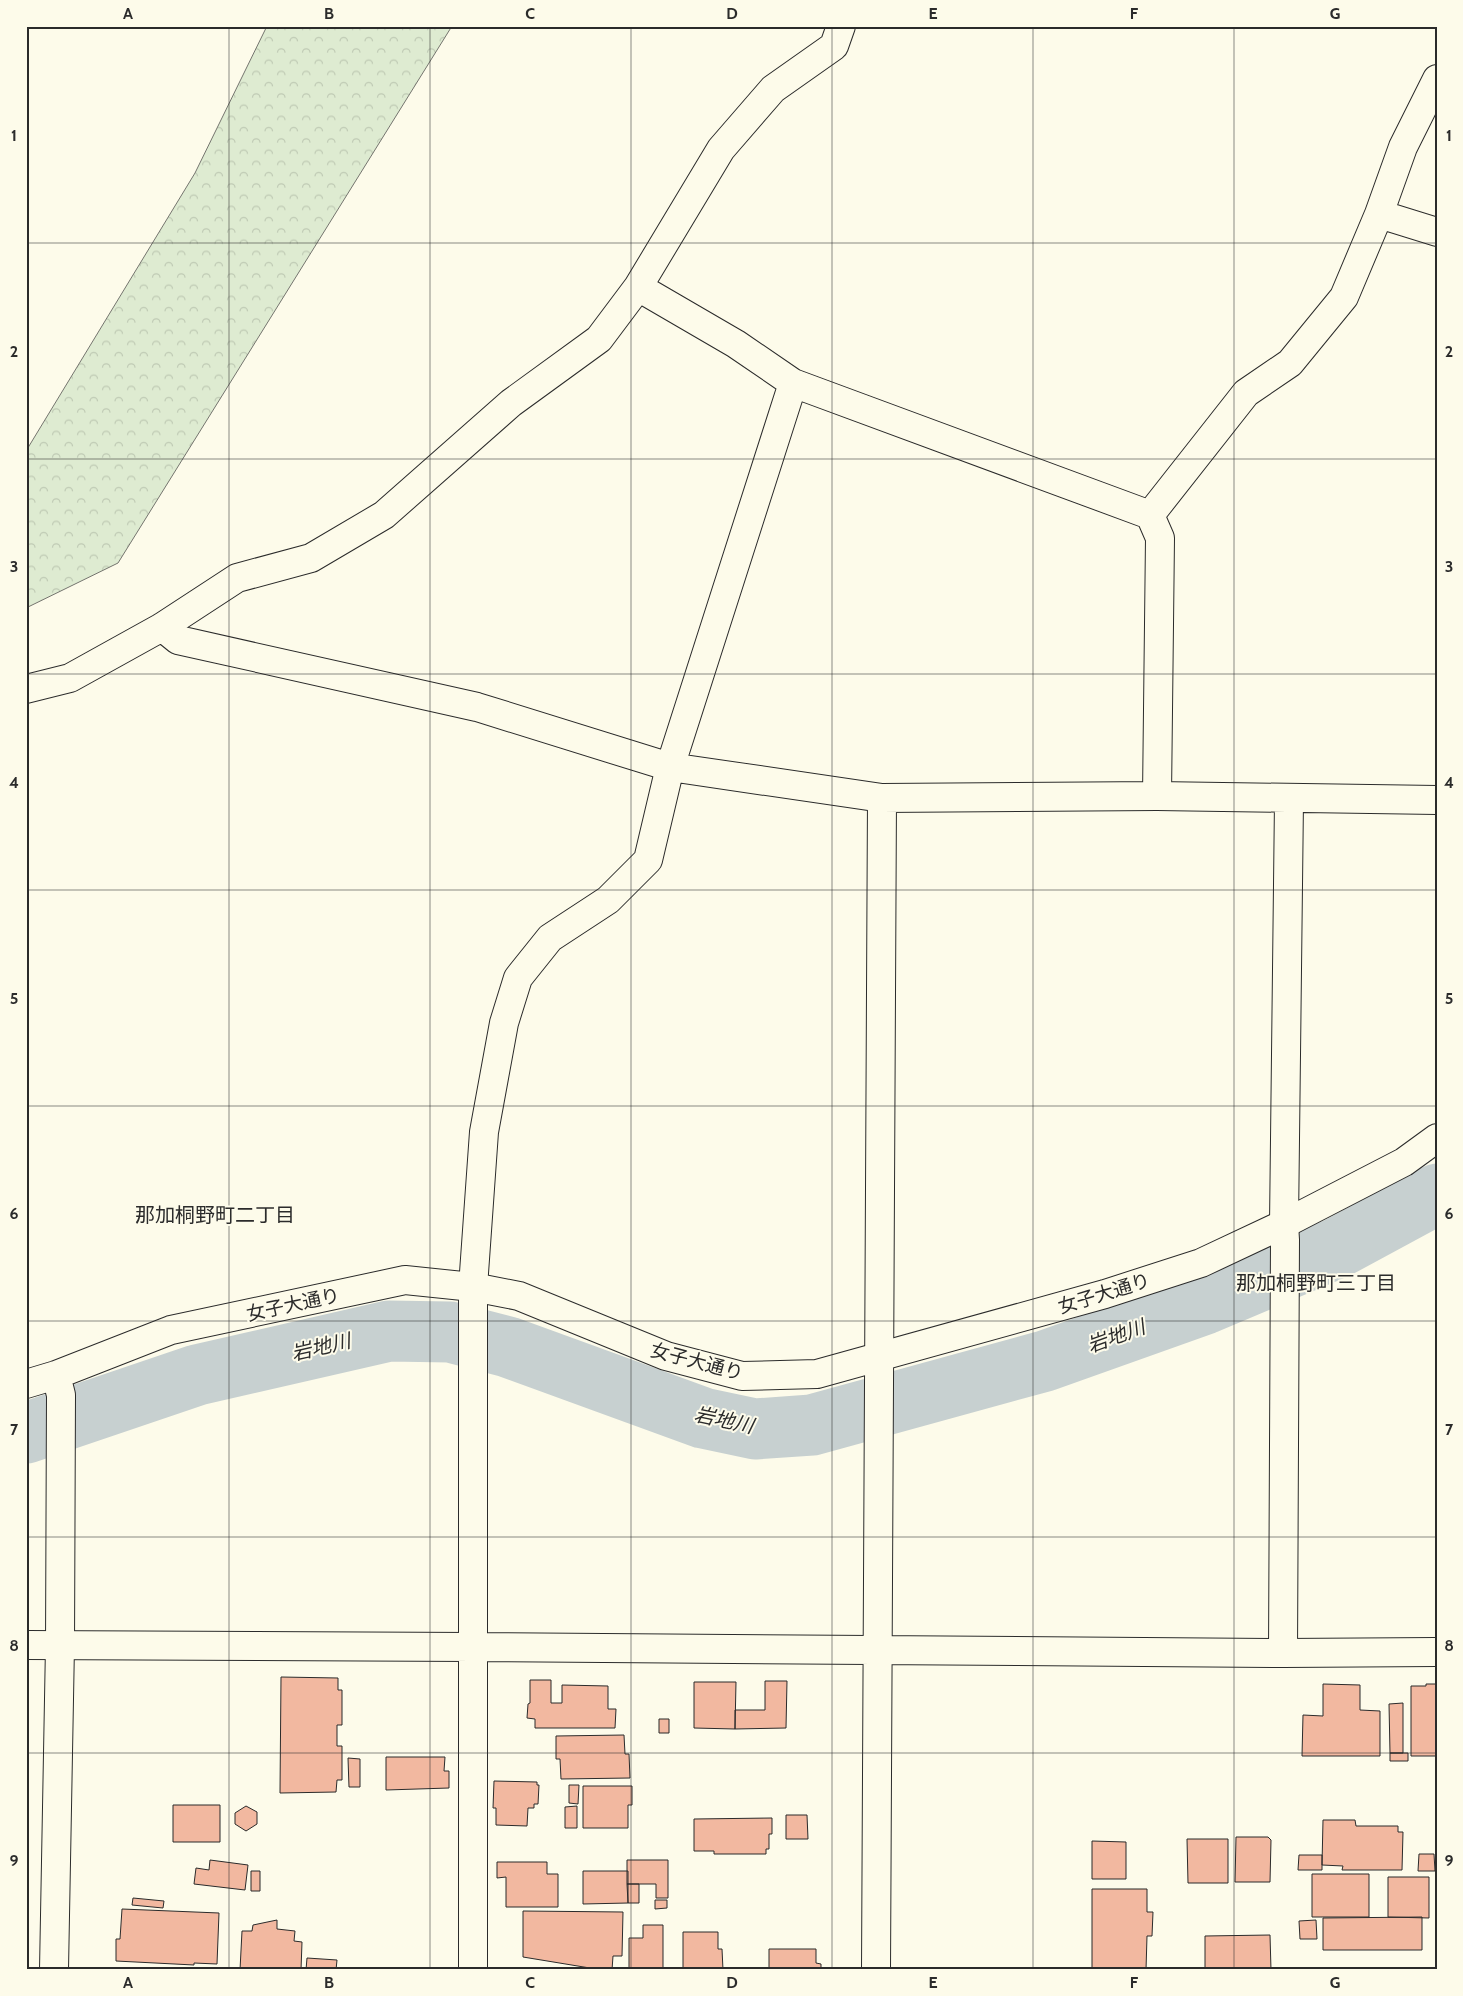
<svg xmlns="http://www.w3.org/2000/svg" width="1463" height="1996" viewBox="0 0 1463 1996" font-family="Cabin,'Noto Sans JP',sans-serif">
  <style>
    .forest { fill: url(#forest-crowns); stroke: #74746e }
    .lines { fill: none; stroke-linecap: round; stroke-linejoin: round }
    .river { stroke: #c7d0d0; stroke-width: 61 }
    .building { fill: #f2b8a0; stroke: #2b2b2b }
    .street-casing { stroke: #2b2b2b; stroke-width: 30 }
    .secondary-casing { stroke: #2b2b2b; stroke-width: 30 }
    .street { stroke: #fdfbea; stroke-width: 28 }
    .secondary { stroke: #fdfbea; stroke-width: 28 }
    .grid { fill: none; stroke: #2b2b2b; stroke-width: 1; stroke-opacity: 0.55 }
    .labels { text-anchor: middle; stroke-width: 4; stroke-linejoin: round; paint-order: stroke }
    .street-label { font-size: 19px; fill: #2b2b2b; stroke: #fdfbea }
    .neighbourhood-label { font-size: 20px; fill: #2b2b2b; stroke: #fdfbea }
    .water-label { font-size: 20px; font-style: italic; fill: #2b2b2b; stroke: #fdfbea }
    .neatline { fill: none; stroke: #2b2b2b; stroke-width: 2 }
    .grid-label { font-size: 16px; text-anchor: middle; font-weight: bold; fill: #2b2b2b }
  </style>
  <defs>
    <pattern id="forest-crowns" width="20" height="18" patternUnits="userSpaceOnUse" patternTransform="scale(1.25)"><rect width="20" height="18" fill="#deebd1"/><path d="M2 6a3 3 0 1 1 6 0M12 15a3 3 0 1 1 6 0" fill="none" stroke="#bfcab4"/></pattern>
  </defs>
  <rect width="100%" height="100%" fill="#fdfbea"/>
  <path class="forest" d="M267 26H452L118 563 26 608V451L195 173Z"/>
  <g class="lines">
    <path class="river" d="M26 1433 197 1375 389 1331 450 1332 508 1347 703 1418 755 1429 812 1425 1045 1361 1205 1304 1337 1248 1437 1194"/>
  </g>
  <path class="building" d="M281 1677 338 1678V1690H342V1725H337V1746H342V1780H337L336 1792 280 1793Z
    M530 1680H551V1703H562V1685L608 1686V1709H616L615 1728H535V1719L527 1718 528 1704 530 1703Z
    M765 1681H787L786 1728 735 1729V1710H765Z
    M694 1682H736L735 1729 694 1728Z
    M1323 1684 1360 1685V1710L1380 1711V1756H1302L1303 1715 1323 1716Z
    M1426 1684H1437V1756H1411V1686H1426Z
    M1403 1703V1753H1390L1389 1704Z
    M659 1719H669V1733H659Z
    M624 1735 625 1754H629L630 1778 561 1779 560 1759H556V1736Z
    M1390 1753H1408V1761H1390Z
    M386 1757H445L444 1771H449V1788L386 1790Z
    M348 1758 360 1759V1787H349Z
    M494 1781 537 1782V1785H539L538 1804H534V1808H528L527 1826 496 1825V1808H493Z
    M569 1785H579L578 1804 569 1803Z
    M583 1786H632V1805H628V1828H583Z
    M173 1805H220V1842H173Z
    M246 1806 257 1812V1824L246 1831 235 1824V1813Z
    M577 1806V1828H565V1807Z
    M786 1815H807L808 1839H786Z
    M772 1818V1834H769V1849H766V1854H714V1851H694V1819Z
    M1323 1820H1355L1356 1826H1398V1832H1403L1402 1870H1342L1343 1866 1322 1865Z
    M1236 1837H1268L1271 1840 1270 1882H1235Z
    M1187 1839H1228V1883H1188Z
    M1092 1841 1126 1842V1879H1092Z
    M1419 1854H1434L1435 1871H1418Z
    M1299 1855H1322V1870H1298Z
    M210 1860 248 1865 245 1890 194 1884 196 1868 209 1870Z
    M627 1860H668V1898H656V1884H627Z
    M497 1862H547V1874H558V1907H506V1877L497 1878Z
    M251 1871H260V1891H251Z
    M583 1871H628V1903L583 1904Z
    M1312 1874H1369V1917H1312Z
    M1388 1877H1429V1918L1388 1917Z
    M627 1884H639V1903H628Z
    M1092 1889H1147V1912H1153L1152 1936H1147L1146 1970H1092Z
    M133 1898 164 1901 163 1908 132 1905Z
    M655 1900H667V1908L655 1909Z
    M122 1909 219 1913 217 1964 194 1963V1965L116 1961V1939H120Z
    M523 1911 623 1912 622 1956H613L612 1970H602L523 1957Z
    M1422 1917V1950H1323V1918Z
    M277 1920V1929L295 1931 294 1941 302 1942 301 1970H240L242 1931H252L253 1925Z
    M1316 1920 1317 1939H1300L1299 1921Z
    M643 1925H663V1970H629V1938H643Z
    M683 1932H718V1949H722L723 1970H683Z
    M1270 1935 1271 1970H1205V1936Z
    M769 1949H816V1963L821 1964V1970H769Z
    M307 1958 337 1960 336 1970H306Z"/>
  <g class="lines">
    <defs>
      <path id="street" d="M1379 214 1437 232
        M638 287 736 344 793 383 1150 515 1160 538 1157 796
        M793 383 670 767 648 860 608 900 550 938 518 978 504 1023 484 1132 473 1287V1647L1283 1653 1437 1652
        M1150 515 1246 393 1290 363 1344 297 1379 214 1403 147 1437 79
        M162 627 178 640 477 707 670 767 882 798 1157 796 1437 800
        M26 689 70 678 162 627 237 578 311 558 384 515 511 403 599 339 638 287 721 149 773 89 834 46 841 26
        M26 1645 473 1647V1970
        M1283 1653 1285 1240 1284 1224 1289 800
        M876 1970 882 798"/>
      <path id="secondary" d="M26 1384 56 1375 171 1330 405 1280 473 1287 519 1296 666 1356 742 1376 817 1374 1105 1294 1201 1263 1284 1224 1404 1162 1437 1138
        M54 1970 60 1645 61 1395 56 1375"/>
    </defs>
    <use href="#street" class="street-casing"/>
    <use href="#secondary" class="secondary-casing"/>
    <use href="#street" class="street"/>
    <use href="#secondary" class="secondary"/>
  </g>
  <path class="grid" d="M229 26V1970M430 26V1970M631 26V1970M832 26V1970M1033 26V1970M1234 26V1970M26 243H1437M26 459H1437M26 674H1437M26 890H1437M26 1106H1437M26 1321H1437M26 1537H1437M26 1753H1437"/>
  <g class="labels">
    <g class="street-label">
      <text transform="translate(1104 1293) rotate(-17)" y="7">女子大通り</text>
      <text transform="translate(293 1304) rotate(-12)" y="7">女子大通り</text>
      <text transform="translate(697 1361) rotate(15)" y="7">女子大通り</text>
    </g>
    <g class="neighbourhood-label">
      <text x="215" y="1222">那加桐野町二丁目</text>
      <text x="1316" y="1290">那加桐野町三丁目</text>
    </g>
    <g class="water-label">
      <text transform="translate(1116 1336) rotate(-20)" y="7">岩地川</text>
      <text transform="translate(321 1347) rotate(-13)" y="7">岩地川</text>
      <text transform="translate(724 1420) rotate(12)" y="7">岩地川</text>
    </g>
  </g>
  <rect width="1463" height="1996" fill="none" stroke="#fdfbea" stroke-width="55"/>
  <rect x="28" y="28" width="1408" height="1940" class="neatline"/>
  <g class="grid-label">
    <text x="128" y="19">A</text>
    <text x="329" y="19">B</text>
    <text x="530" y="19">C</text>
    <text x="732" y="19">D</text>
    <text x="933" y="19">E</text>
    <text x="1134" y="19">F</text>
    <text x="1335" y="19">G</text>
    <text x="14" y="141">1</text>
    <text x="1449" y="141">1</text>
    <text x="14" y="357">2</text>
    <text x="1449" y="357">2</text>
    <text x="14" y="572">3</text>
    <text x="1449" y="572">3</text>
    <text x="14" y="788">4</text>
    <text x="1449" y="788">4</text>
    <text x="14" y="1004">5</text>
    <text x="1449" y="1004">5</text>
    <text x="14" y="1219">6</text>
    <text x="1449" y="1219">6</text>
    <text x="14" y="1435">7</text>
    <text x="1449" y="1435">7</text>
    <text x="14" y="1651">8</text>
    <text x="1449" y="1651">8</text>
    <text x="14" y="1866">9</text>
    <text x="1449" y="1866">9</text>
    <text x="128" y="1988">A</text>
    <text x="329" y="1988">B</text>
    <text x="530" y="1988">C</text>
    <text x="732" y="1988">D</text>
    <text x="933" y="1988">E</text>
    <text x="1134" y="1988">F</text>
    <text x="1335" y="1988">G</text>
  </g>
</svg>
